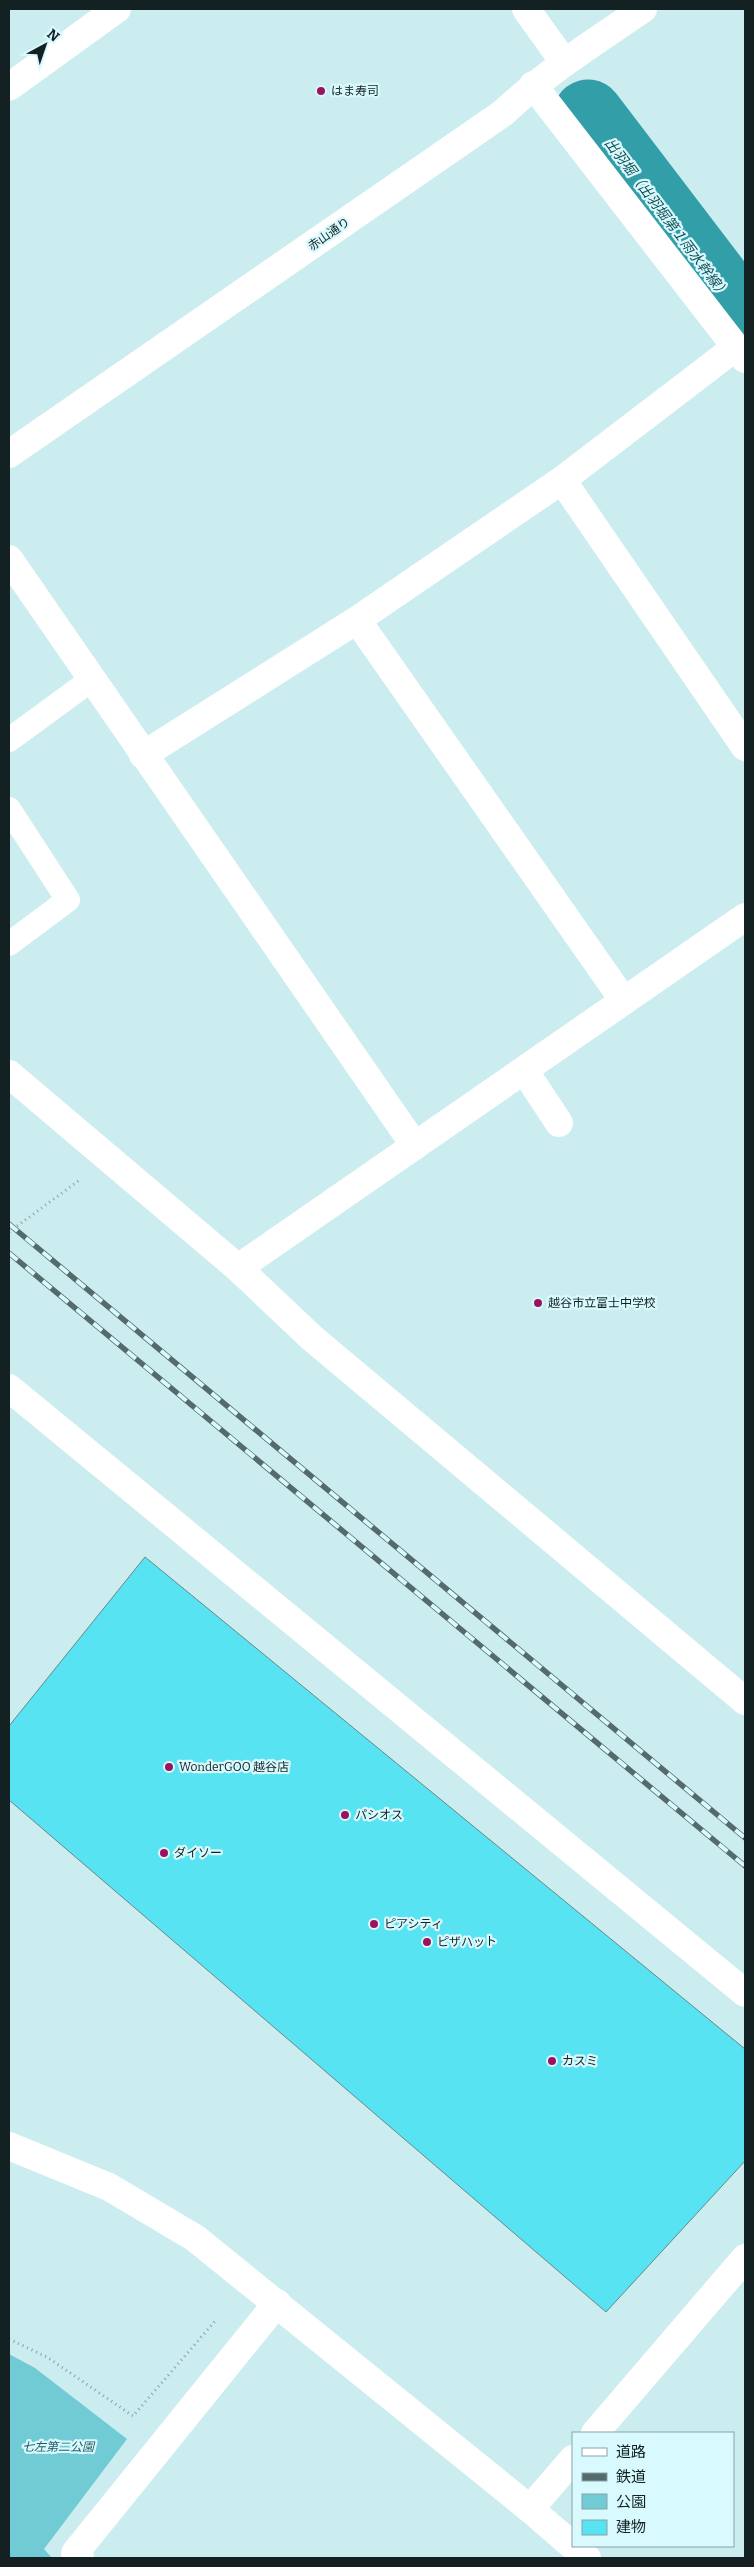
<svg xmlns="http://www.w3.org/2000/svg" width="754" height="2567" viewBox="0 0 754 2567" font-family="Bitter,'Noto Sans JP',serif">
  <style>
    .green { fill: #71cbd4 }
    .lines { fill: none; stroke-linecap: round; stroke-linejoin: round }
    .river { stroke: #319ea8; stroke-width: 71 }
    .building { fill: #57e3f1; stroke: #68878a }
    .path { stroke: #88a2a4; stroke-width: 3; stroke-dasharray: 1 4; stroke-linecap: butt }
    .lane { stroke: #fff; stroke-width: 24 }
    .street { stroke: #fff; stroke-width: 28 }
    .secondary { stroke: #fff; stroke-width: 28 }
    .rail-casing { stroke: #556a6b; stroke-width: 5.5 }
    .rail { stroke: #d8fafe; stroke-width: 4; stroke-dasharray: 11; stroke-linecap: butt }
    .poi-dot { fill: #9d1260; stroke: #d8fafe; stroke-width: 2 }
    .labels { text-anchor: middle; stroke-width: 4.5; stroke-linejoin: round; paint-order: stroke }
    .poi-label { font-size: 12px; fill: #142122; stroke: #d8fafe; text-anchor: start }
    .street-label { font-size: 12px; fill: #142122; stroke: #d8fafe }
    .park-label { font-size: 12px; font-style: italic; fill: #235d63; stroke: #d8fafe }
    .water-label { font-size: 14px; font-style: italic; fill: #135055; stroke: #d8fafe }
  </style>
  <rect width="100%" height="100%" fill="#cbedf0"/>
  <path class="green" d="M9 2354 35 2368 127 2439 44 2549 52 2558H9Z"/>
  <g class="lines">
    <path class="river" d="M588 115 745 321"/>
  </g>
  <path class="building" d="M145 1557 745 2049V2161L606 2312 9 1800V1726Z"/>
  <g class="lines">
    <path class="path" d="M9 1232 81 1179
      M9 2339 47 2357 133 2416 216 2320"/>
    <path class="lane" d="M9 740 91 680
      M9 809 68 900 9 944"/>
    <path class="street" d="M533 85 745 359
      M9 87 117 9
      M562 480 745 747
      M9 559 415 1146
      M357 620 624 1001
      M143 755 357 620 562 480 736 347
      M745 917 238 1268 312 1338 745 1701
      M524 1070 559 1123
      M9 1388 745 1993
      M595 2433 745 2258
      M530 2509 573 2459
      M80 2558 75 2553 277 2303"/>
    <path class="secondary" d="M526 9 564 62
      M9 454 503 113C546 73 594 42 643 9
      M9 1074 238 1268
      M9 2146 109 2187 195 2238 530 2509 587 2558"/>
    <defs>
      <path id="rail" d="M9 1224 745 1838
        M9 1253 745 1866"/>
    </defs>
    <use href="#rail" class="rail-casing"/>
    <use href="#rail" class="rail"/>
  </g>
  <g class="poi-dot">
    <circle cx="321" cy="91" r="5"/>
    <circle cx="538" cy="1303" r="5"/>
    <circle cx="169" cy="1767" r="5"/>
    <circle cx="345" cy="1815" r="5"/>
    <circle cx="164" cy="1853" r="5"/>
    <circle cx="374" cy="1924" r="5"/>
    <circle cx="427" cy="1942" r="5"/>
    <circle cx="552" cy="2061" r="5"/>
  </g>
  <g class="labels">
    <g class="poi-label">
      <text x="331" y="95">はま寿司</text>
      <text x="548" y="1307">越谷市立富士中学校</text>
      <text x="179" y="1771">WonderGOO 越谷店</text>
      <text x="355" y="1819">パシオス</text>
      <text x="174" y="1857">ダイソー</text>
      <text x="384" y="1928">ピアシティ</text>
      <text x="437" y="1946">ピザハット</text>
      <text x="562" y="2065">カスミ</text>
    </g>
    <g class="street-label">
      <text transform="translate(329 234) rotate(-35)" y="4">赤山通り</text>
    </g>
    <g class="park-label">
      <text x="58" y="2451">七左第二公園</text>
    </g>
    <g class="water-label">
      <text transform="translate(667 218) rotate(53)" y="5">出羽堀（出羽堀第１雨水幹線）</text>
    </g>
  </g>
  <rect width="754" height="2567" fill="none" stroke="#142122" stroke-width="20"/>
  <rect x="572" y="2432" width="162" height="115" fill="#d8fafe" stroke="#8aa3a6"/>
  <rect x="582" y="2448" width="25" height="8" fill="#ffffff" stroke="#8aa3a6"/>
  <text x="616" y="2457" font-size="15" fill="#142122">道路</text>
  <rect x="582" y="2473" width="25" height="8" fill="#556a6b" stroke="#8aa3a6"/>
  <text x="616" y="2482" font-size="15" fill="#142122">鉄道</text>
  <rect x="582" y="2494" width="25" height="15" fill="#71cbd4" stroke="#8aa3a6"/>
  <text x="616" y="2507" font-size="15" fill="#142122">公園</text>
  <rect x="582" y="2520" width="25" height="15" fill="#57e3f1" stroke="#8aa3a6"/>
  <text x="616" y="2532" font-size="15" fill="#142122">建物</text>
  <g transform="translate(45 45) rotate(40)" stroke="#d8fafe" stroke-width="4" paint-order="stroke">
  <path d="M0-4L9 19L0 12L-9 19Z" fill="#142122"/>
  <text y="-8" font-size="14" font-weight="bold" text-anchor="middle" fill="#142122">N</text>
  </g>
</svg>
